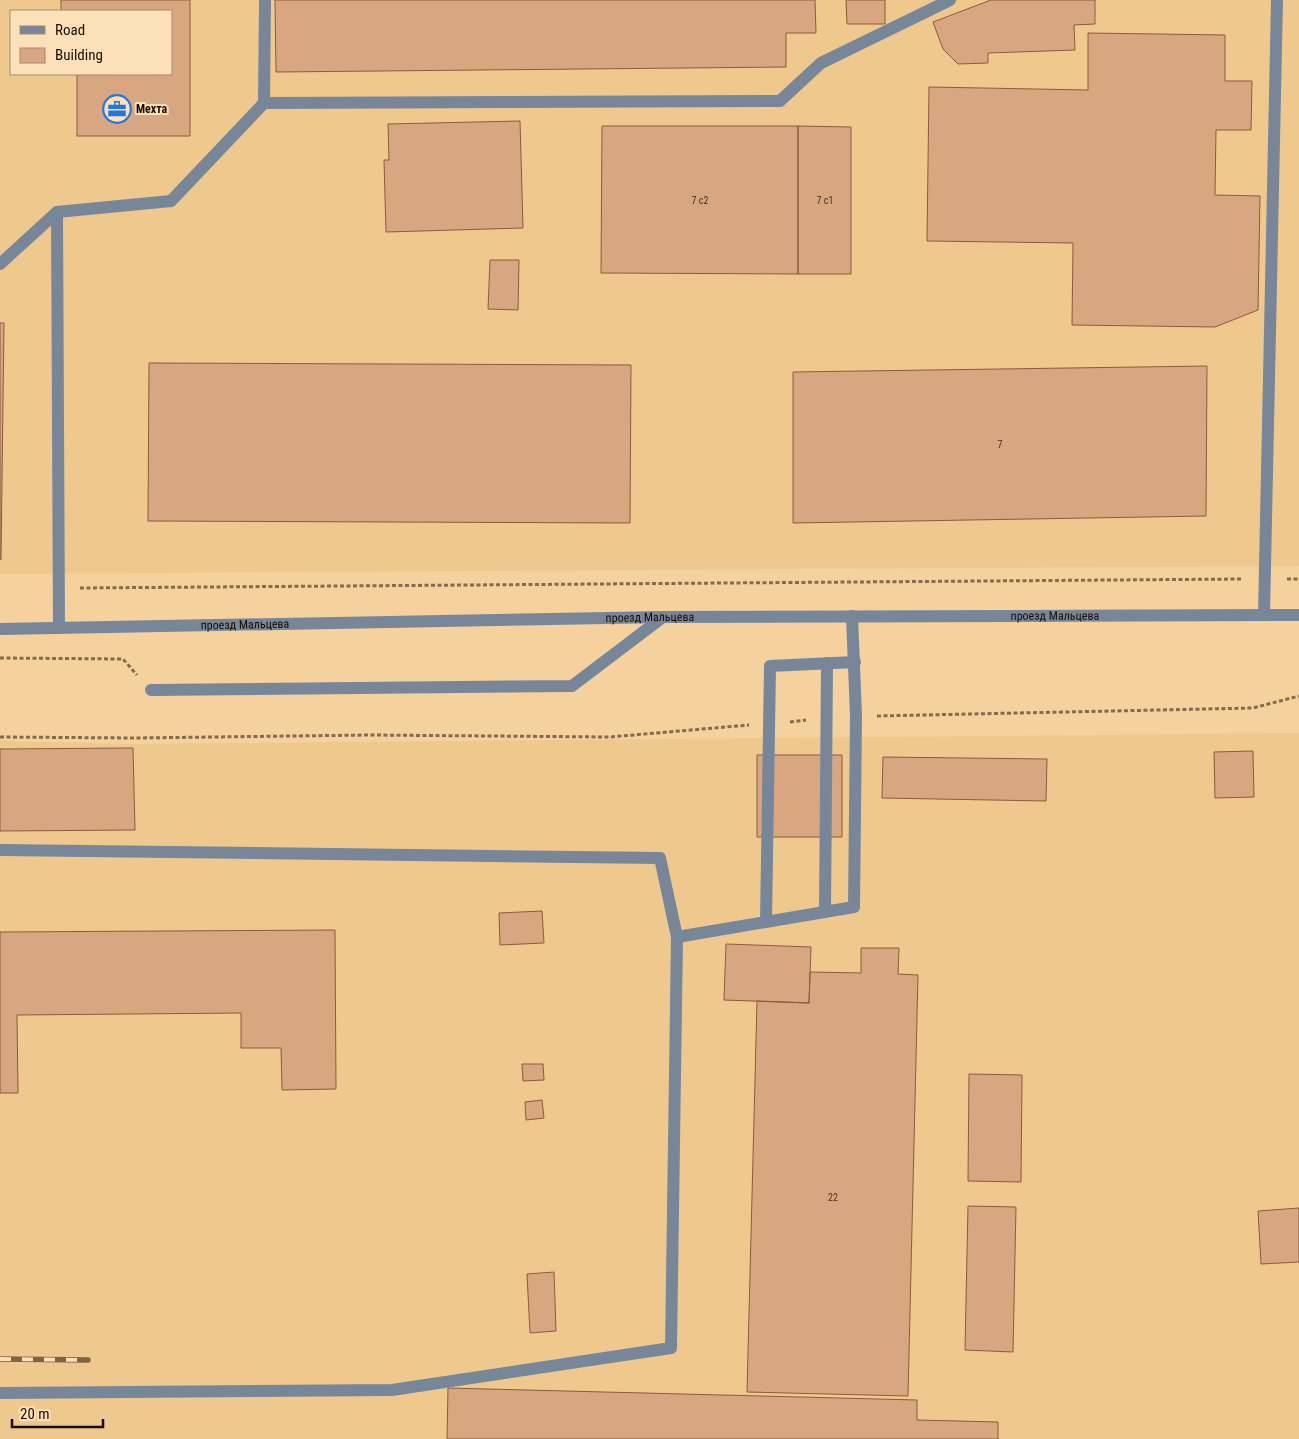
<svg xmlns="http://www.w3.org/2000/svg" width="1299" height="1439" viewBox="0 0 1299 1439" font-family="'Roboto Condensed',sans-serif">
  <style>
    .built { fill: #efc88d; fill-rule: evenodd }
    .building { fill: #d9a682; stroke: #8a5c3a }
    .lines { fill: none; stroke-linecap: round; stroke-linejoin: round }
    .path { stroke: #836b4d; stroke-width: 3; stroke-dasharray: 4 2.5; stroke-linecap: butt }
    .minor { stroke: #78869a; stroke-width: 12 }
    .rail-casing { stroke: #7b6447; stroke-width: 5.5 }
    .rail { stroke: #fce0b7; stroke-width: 4; stroke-dasharray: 11; stroke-linecap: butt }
    .labels { text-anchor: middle; stroke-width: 4; stroke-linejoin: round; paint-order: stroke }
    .number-label { font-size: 10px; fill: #483220 }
    .poi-label { font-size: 12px; font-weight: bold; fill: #170b00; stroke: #fce0b7; text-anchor: start }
    .street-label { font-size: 12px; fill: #170b00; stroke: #fce0b7 }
  </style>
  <rect width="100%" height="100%" fill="#f5d19e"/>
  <path class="built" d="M0 0H1299V566L0 574ZM11 11H171V74H11Z
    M1299 733V1439H0V741L133 744Z"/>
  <path class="building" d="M61 0H190V136H77V74H171V11H61Z
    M275 0H815L816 33H786V67L276 72Z
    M846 0H885V24H847Z
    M991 0H1095V24L1074 25 1075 50 988 53V63L958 64 943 49 933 22Z
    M1088 33 1225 35V81H1252L1251 130H1216L1215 195 1260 196 1258 310 1215 327 1072 325 1073 243 927 241 929 87 1088 90Z
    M520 121 523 228 386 232 384 160H389L388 124Z
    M602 126H798V274L601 273Z
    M798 126 851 127V274H798Z
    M490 260H519L518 310 488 309Z
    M0 323H4L1 560 0 559Z
    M149 363 631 365 630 523 148 521Z
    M1207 366 1206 516 793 523V372Z
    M133 748 135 830 0 831V749Z
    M1253 751 1254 797 1215 798 1214 752Z
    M757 755H842V837H757Z
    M883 757 1047 759 1046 801 882 798Z
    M542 911 544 943 500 945 499 913Z
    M335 930 336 1089 282 1090 281 1048H241V1013L17 1015 18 1093H0V932Z
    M726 944 811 947 809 1003 724 1000Z
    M861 948H899L898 974 918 975 908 1396 747 1392 757 1001 809 1003 810 972 861 973Z
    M522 1064H543L544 1080 523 1081Z
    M969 1074 1022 1075 1021 1182 968 1181Z
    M542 1100 544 1118 526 1120 525 1102Z
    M968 1206 1016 1207 1013 1352 965 1350Z
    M1299 1208V1262L1261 1264 1258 1211Z
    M554 1272 556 1331 530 1333 527 1274Z
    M448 1388 917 1400V1420L998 1422V1439H447Z"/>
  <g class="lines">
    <path class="path" d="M1287 579H1299
      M80 588 1243 579
      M0 658 123 659 137 675
      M877 716 1253 708 1299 696
      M790 722 806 720
      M0 737 135 738 371 735 610 737 749 725"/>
    <g class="minor">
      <path d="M264 103 265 0"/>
      <path d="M57 212 59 628"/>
      <path d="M0 264 57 212 171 201 264 103 780 101 821 63 950 0"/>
      <path d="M1264 614 1277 0"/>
      <path id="s1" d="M0 629 663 617 1299 615"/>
      <path d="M151 690 572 686 663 617"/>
      <path d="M0 850 660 858 677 937"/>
      <path d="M825 912 827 663"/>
      <path d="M766 922 770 666 855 662"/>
      <path d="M0 1393 392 1390 671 1348 677 937 854 907 856 716 852 616"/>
    </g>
    <defs>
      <path id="rail" d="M0 1359 88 1360"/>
    </defs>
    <use href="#rail" class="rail-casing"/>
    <use href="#rail" class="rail"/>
  </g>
  <defs>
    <symbol id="office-ring" viewBox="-11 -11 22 22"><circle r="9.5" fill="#fce0b7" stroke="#2276e1" stroke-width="1.5"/><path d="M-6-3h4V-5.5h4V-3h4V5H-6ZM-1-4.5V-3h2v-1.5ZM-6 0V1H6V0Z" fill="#2276e1"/></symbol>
  </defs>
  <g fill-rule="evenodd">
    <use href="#office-ring" x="101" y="93" width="32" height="32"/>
  </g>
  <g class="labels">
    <g class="number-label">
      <text x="700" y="204">7 с2</text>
      <text x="825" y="204">7 с1</text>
      <text x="1000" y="448">7</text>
      <text x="833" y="1201">22</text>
    </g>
    <g class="poi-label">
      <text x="136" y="113">Мехта</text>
    </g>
    <g class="street-label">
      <text dy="4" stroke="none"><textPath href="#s1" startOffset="1055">проезд Мальцева</textPath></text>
      <text dy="4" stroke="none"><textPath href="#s1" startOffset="650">проезд Мальцева</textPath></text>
      <text dy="4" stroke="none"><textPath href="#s1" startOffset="245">проезд Мальцева</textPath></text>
    </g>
  </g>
  <rect x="10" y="10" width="162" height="65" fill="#fce0b7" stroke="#a08b6e"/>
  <rect x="20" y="26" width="25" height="8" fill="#78869a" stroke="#a08b6e"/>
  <text x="55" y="35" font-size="15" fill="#170b00">Road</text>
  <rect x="20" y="48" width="25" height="15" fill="#d9a682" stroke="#a08b6e"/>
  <text x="55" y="60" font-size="15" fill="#170b00">Building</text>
  <path d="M12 1419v8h91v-8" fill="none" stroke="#170b00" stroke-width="2.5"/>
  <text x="20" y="1419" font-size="15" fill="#170b00" stroke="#fce0b7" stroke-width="4" paint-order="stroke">20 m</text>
</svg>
